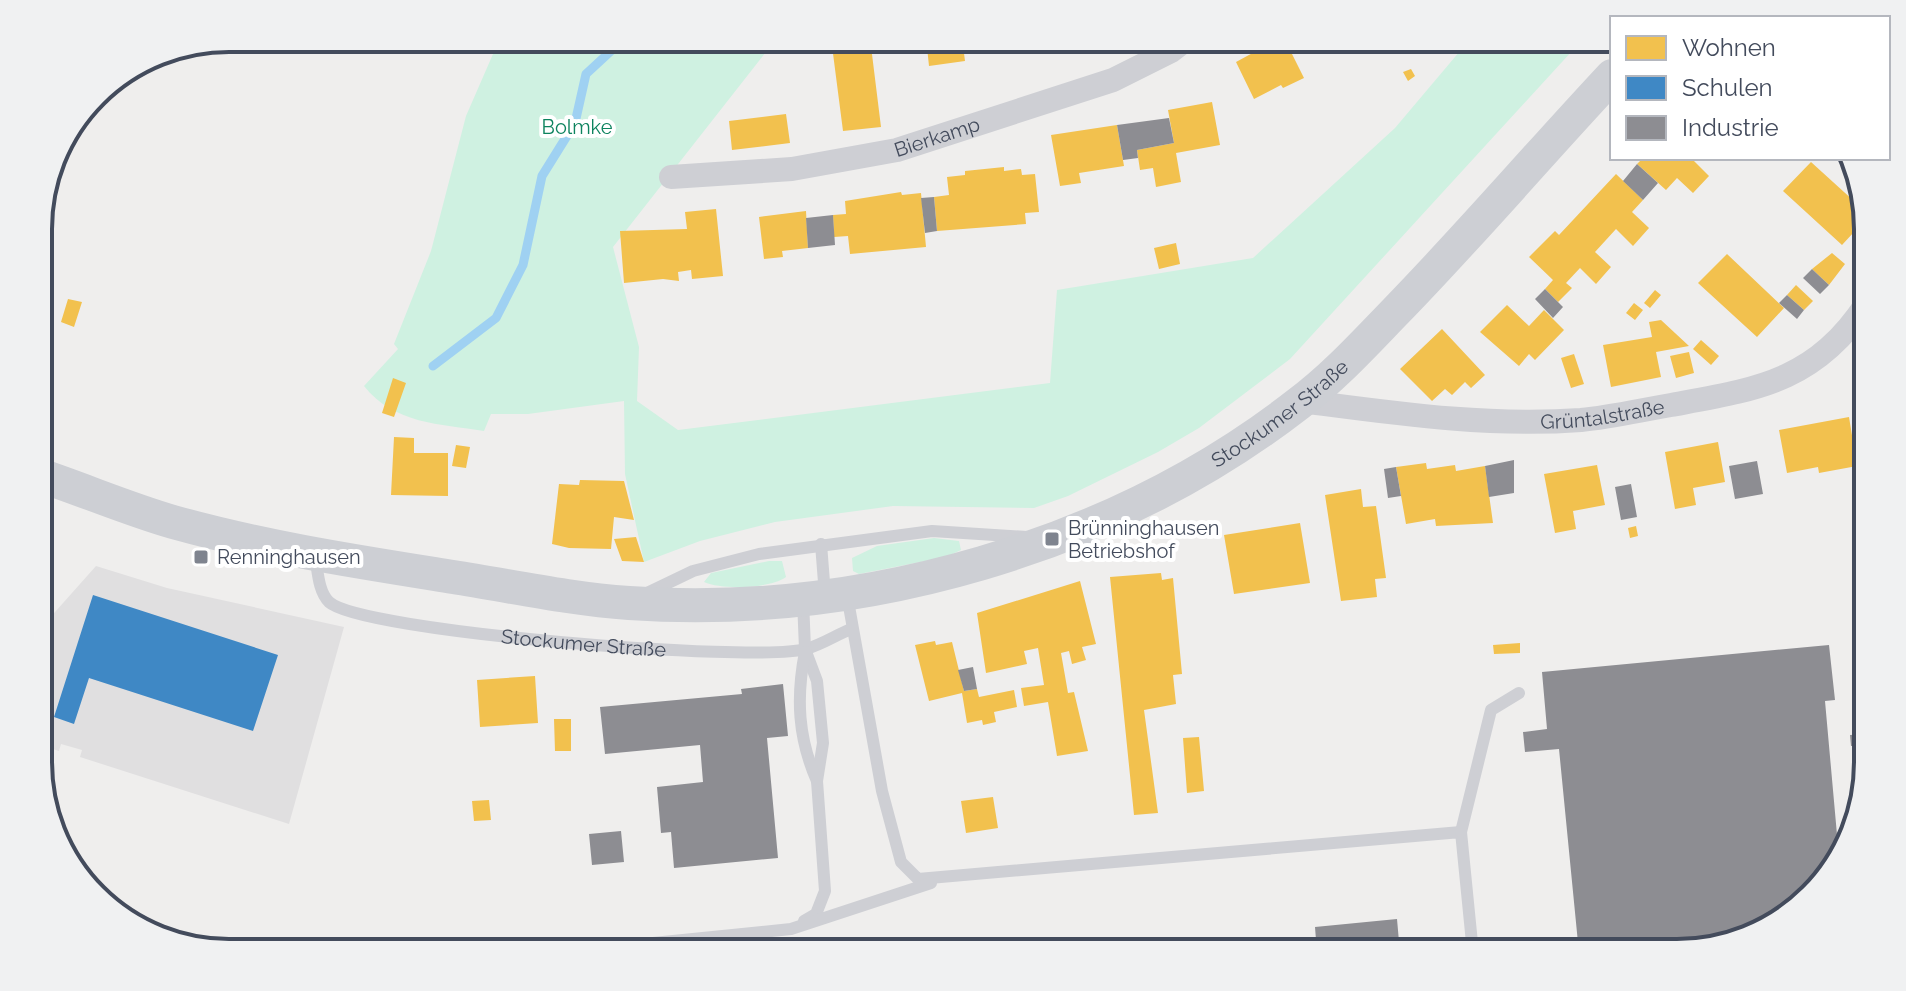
<svg xmlns="http://www.w3.org/2000/svg" width="1906" height="991" viewBox="0 0 1906 991" font-family="Raleway,sans-serif">
  <style>
    .education { fill: #e0dfe0 }
    .green { fill: #cff1e1 }
    .homes { fill: #f2c14e }
    .schools { fill: #3f88c5 }
    .industry { fill: #8d8d92 }
    .lines { fill: none; stroke-linecap: round; stroke-linejoin: round }
    .stream { stroke: #9fd1f2; stroke-width: 9 }
    .lane { stroke: #cecfd4; stroke-width: 12 }
    .street { stroke: #cecfd4; stroke-width: 24 }
    .secondary { stroke: #cdcfd4; stroke-width: 34 }
    .poi-dot { fill: #7f848f; stroke: #fff; stroke-width: 3 }
    .labels { text-anchor: middle; stroke-width: 8; stroke-linejoin: round; paint-order: stroke }
    .park-label { font-size: 20px; fill: #0d835e; stroke: #fff }
    .street-label { font-size: 20px; fill: #434b5c; stroke: #fff }
    .poi-label { font-size: 20px; fill: #434b5c; stroke: #fff; text-anchor: start }
    .rim { fill: none; stroke: #434b5c; stroke-width: 4 }
  </style>
  <rect width="100%" height="100%" fill="#efeeed"/>
  <path class="education" d="M96 566 167 588 344 627 289 824 80 757 82 750 61 744 59 751 40 745 39 630Z"/>
  <path class="green" d="M500 38H777L613 247 639 347 637 401 678 430 1050 383 1057 290 1253 258 1395 128 1471 38H1584L1290 359 1199 428 1158 452 1068 496 1034 508 893 506 775 522 700 541 644 562 625 474 624 401 528 414H491L484 431C440 424 394 424 364 386L398 349 394 344 431 251 466 116Z
    M934 538 959 541 961 550 946 557 859 574 853 571 852 558 877 546Z
    M769 561H782L786 577C769 589 722 590 704 582L711 573Z"/>
  <path class="homes" d="M831 38H870L881 127 843 131Z
    M926 38H962L965 61 929 66Z
    M1268 38H1284L1304 78 1283 88 1281 85 1254 99 1236 62 1260 49 1257 44Z
    M1411 69 1415 76 1408 81 1403 72Z
    M1212 102 1220 145 1176 153 1181 182 1156 187 1153 168 1140 170 1137 150 1174 143 1168 110Z
    M786 114 790 143 732 150 729 121Z
    M1117 125 1124 166 1079 173 1081 183 1060 186 1051 135Z
    M1643 158H1695L1693 160 1709 176 1693 193 1677 178 1666 190 1637 164Z
    M1811 162 1866 212V219L1842 245 1783 191Z
    M1004 167V171L1021 169 1022 175 1035 174 1039 212 1025 213 1026 224 937 231 934 197 949 195 947 177 965 175V171Z
    M1616 174 1643 200 1632 212 1649 228 1633 246 1616 229 1595 252 1611 267 1596 284 1580 268 1566 283 1572 288 1558 302 1545 289 1553 280 1529 257 1555 231 1559 235Z
    M901 192 902 195 921 193 926 247 850 254 848 236 834 237 833 215 846 214 845 201Z
    M716 209 723 276 692 279 691 270 678 272 679 281 663 279 624 283 620 231 687 229 685 212Z
    M806 211 808 248 782 251 783 257 764 259 759 217Z
    M1176 243 1180 264 1159 269 1154 248Z
    M1832 253 1845 264 1829 285 1812 269Z
    M1727 254 1784 308 1757 337 1698 283Z
    M1796 285 1813 301 1804 310 1787 295Z
    M1655 290 1661 295 1650 308 1644 303Z
    M68 299 82 302 74 327 61 322Z
    M1634 303 1643 310 1635 320 1626 313Z
    M1507 305 1529 326 1544 310 1564 330 1535 360 1529 354 1519 366 1480 332Z
    M1661 320 1689 346 1656 352 1661 377 1611 387 1603 345 1652 337 1649 322Z
    M1442 329 1485 375 1471 388 1465 382 1452 395 1445 389 1432 401 1400 369Z
    M1701 340 1719 356 1711 365 1693 349Z
    M39 341 44 342 41 349 47 351 40 377Z
    M1689 352 1694 373 1676 378 1670 356Z
    M1574 354 1584 384 1571 388 1561 358Z
    M393 378 406 383 394 417 382 413Z
    M1849 417 1857 466 1819 473 1818 467 1787 473 1779 430Z
    M394 437 414 438V453H448V496L391 495Z
    M1718 442 1725 482 1693 488 1696 505 1675 509 1665 452Z
    M456 445 470 447 466 468 452 466Z
    M1426 463 1427 469 1455 465 1456 471 1485 466 1493 523 1436 526 1435 519 1406 524 1396 467Z
    M1597 465 1605 505 1573 511 1576 529 1555 533 1544 474Z
    M580 480 624 481 634 520 614 517 611 549 569 548 552 544 559 484 579 485Z
    M1361 489 1363 507 1376 506 1386 578 1375 579 1377 597 1341 601 1325 495Z
    M1300 523 1310 583 1234 594 1224 535Z
    M1636 526 1638 536 1630 538 1628 528Z
    M636 537 644 562 622 561 614 539Z
    M1161 573 1162 580 1173 578 1182 674 1173 675 1176 704 1144 710 1158 813 1134 815 1110 577Z
    M1080 581 1096 644 1082 647 1086 660 1072 664 1069 651 1061 653 1068 693 1074 692 1088 751 1057 756 1048 702 1024 706 1021 688 1044 685 1038 648 1024 651 1027 664 986 673 977 613Z
    M935 641 936 645 952 642 964 691 977 689 979 697 1014 690 1017 707 994 712 996 722 983 725 982 720 967 723 962 693 929 701 915 645Z
    M1520 643V653L1494 654 1493 645Z
    M535 676 538 723 480 727 477 680Z
    M554 719H571V751H555Z
    M1199 737 1204 791 1187 793 1183 738Z
    M993 797 998 828 966 833 961 801Z
    M489 800 491 820 474 821 472 801Z"/>
  <path class="schools" d="M93 595 278 655 253 731 89 678 74 724 54 717Z"/>
  <path class="industry" d="M1284 38H1304L1288 47Z
    M1169 118 1174 143 1137 150 1138 158 1123 160 1117 125Z
    M1637 164 1658 183 1643 200 1623 181Z
    M934 197 937 231 925 233 921 198Z
    M833 215 835 245 808 248 806 218Z
    M1812 269 1829 285 1820 294 1803 278Z
    M1545 289 1563 307 1553 318 1535 299Z
    M1787 295 1804 310 1797 319 1779 303Z
    M1514 460V493L1489 497 1485 466Z
    M1757 461 1763 494 1735 499 1729 466Z
    M1396 467 1401 496 1388 498 1384 469Z
    M1631 484 1637 517 1621 520 1615 487Z
    M1829 645 1835 700 1825 701 1839 857 1783 921 1689 953H1579L1559 749 1525 752 1523 732 1547 729 1542 672Z
    M973 667 977 689 964 691 958 670Z
    M783 684 788 736 767 738 778 858 674 868 671 832 661 833 657 787 703 782 700 745 605 754 600 707 742 694 741 689Z
    M1868 734V745L1851 746 1850 735Z
    M621 831 624 862 592 865 589 834Z
    M1397 919 1400 953H1317L1315 927Z"/>
  <g class="lines">
    <path class="stream" d="M433 366 496 318 523 265 542 176 575 123 586 74 625 38"/>
    <g class="lane">
      <path d="M821 544 825 595"/>
      <path id="s1" d="M315 556C318 571 318 591 329 602 361 632 754 663 806 649 821 645 836 635 851 629"/>
      <path d="M643 595 693 571 759 554 932 531 1027 537"/>
      <path d="M847 595 882 791 901 862 918 879 1461 832 1473 953"/>
      <path d="M803 600 805 649 817 681 823 743 817 781 825 891 816 914 804 921"/>
      <path d="M805 652C796 698 798 738 817 781"/>
      <path d="M1859 661 1868 662"/>
      <path d="M1461 832 1491 710 1519 693"/>
      <path d="M554 953 791 929 931 883"/>
    </g>
    <g class="street">
      <path id="s2" d="M671 177 792 169 897 150 1113 80 1171 51 1188 38"/>
      <path id="s3" d="M1302 401C1394 413 1488 427 1581 420 1611 417 1641 410 1671 405 1758 389 1815 382 1867 303"/>
    </g>
    <path class="secondary" id="s4" d="M39 475C84 490 128 509 173 522 266 548 359 562 453 577 511 586 570 599 629 603 862 619 1114 547 1298 404 1334 377 1364 344 1395 312 1470 235 1539 154 1612 76"/>
  </g>
  <g class="poi-dot">
    <rect x="1044" y="531" width="16" height="16" rx="4"/>
    <rect x="193" y="549" width="16" height="16" rx="4"/>
  </g>
  <g class="labels">
    <g class="park-label">
      <text x="577" y="134">Bolmke</text>
    </g>
    <g class="street-label">
      <text dy="7" stroke="none"><textPath href="#s2" startOffset="270">Bierkamp</textPath></text>
      <text dy="7" stroke="none"><textPath href="#s4" startOffset="1298">Stockumer Straße</textPath></text>
      <text dy="7" stroke="none"><textPath href="#s3" startOffset="302">Grüntalstraße</textPath></text>
      <text dy="7" stroke="none"><textPath href="#s1" startOffset="308">Stockumer Straße</textPath></text>
    </g>
    <g class="poi-label">
      <text x="1068" y="535">Brünninghausen<tspan x="1068" dy="23">Betriebshof</tspan></text>
      <text x="217" y="564">Renninghausen</text>
    </g>
  </g>
  <path d="M0 0H1906V991H0ZM229 52H1677A177 177 0 0 1 1854 229V762A177 177 0 0 1 1677 939H229A177 177 0 0 1 52 762V229A177 177 0 0 1 229 52Z" fill="#f0f1f2" fill-rule="evenodd"/>
  <path class="rim" d="M229 52H1677A177 177 0 0 1 1854 229V762A177 177 0 0 1 1677 939H229A177 177 0 0 1 52 762V229A177 177 0 0 1 229 52Z"/>
  <rect x="1610" y="16" width="280" height="144" fill="#ffffff" stroke="#b4b7be" stroke-width="2"/>
  <rect x="1626" y="36" width="40" height="24" fill="#f2c14e" stroke="#b4b7be" stroke-width="2"/>
  <text x="1682" y="56" font-size="24" fill="#434b5c">Wohnen</text>
  <rect x="1626" y="76" width="40" height="24" fill="#3f88c5" stroke="#b4b7be" stroke-width="2"/>
  <text x="1682" y="96" font-size="24" fill="#434b5c">Schulen</text>
  <rect x="1626" y="116" width="40" height="24" fill="#8d8d92" stroke="#b4b7be" stroke-width="2"/>
  <text x="1682" y="136" font-size="24" fill="#434b5c">Industrie</text>
</svg>
